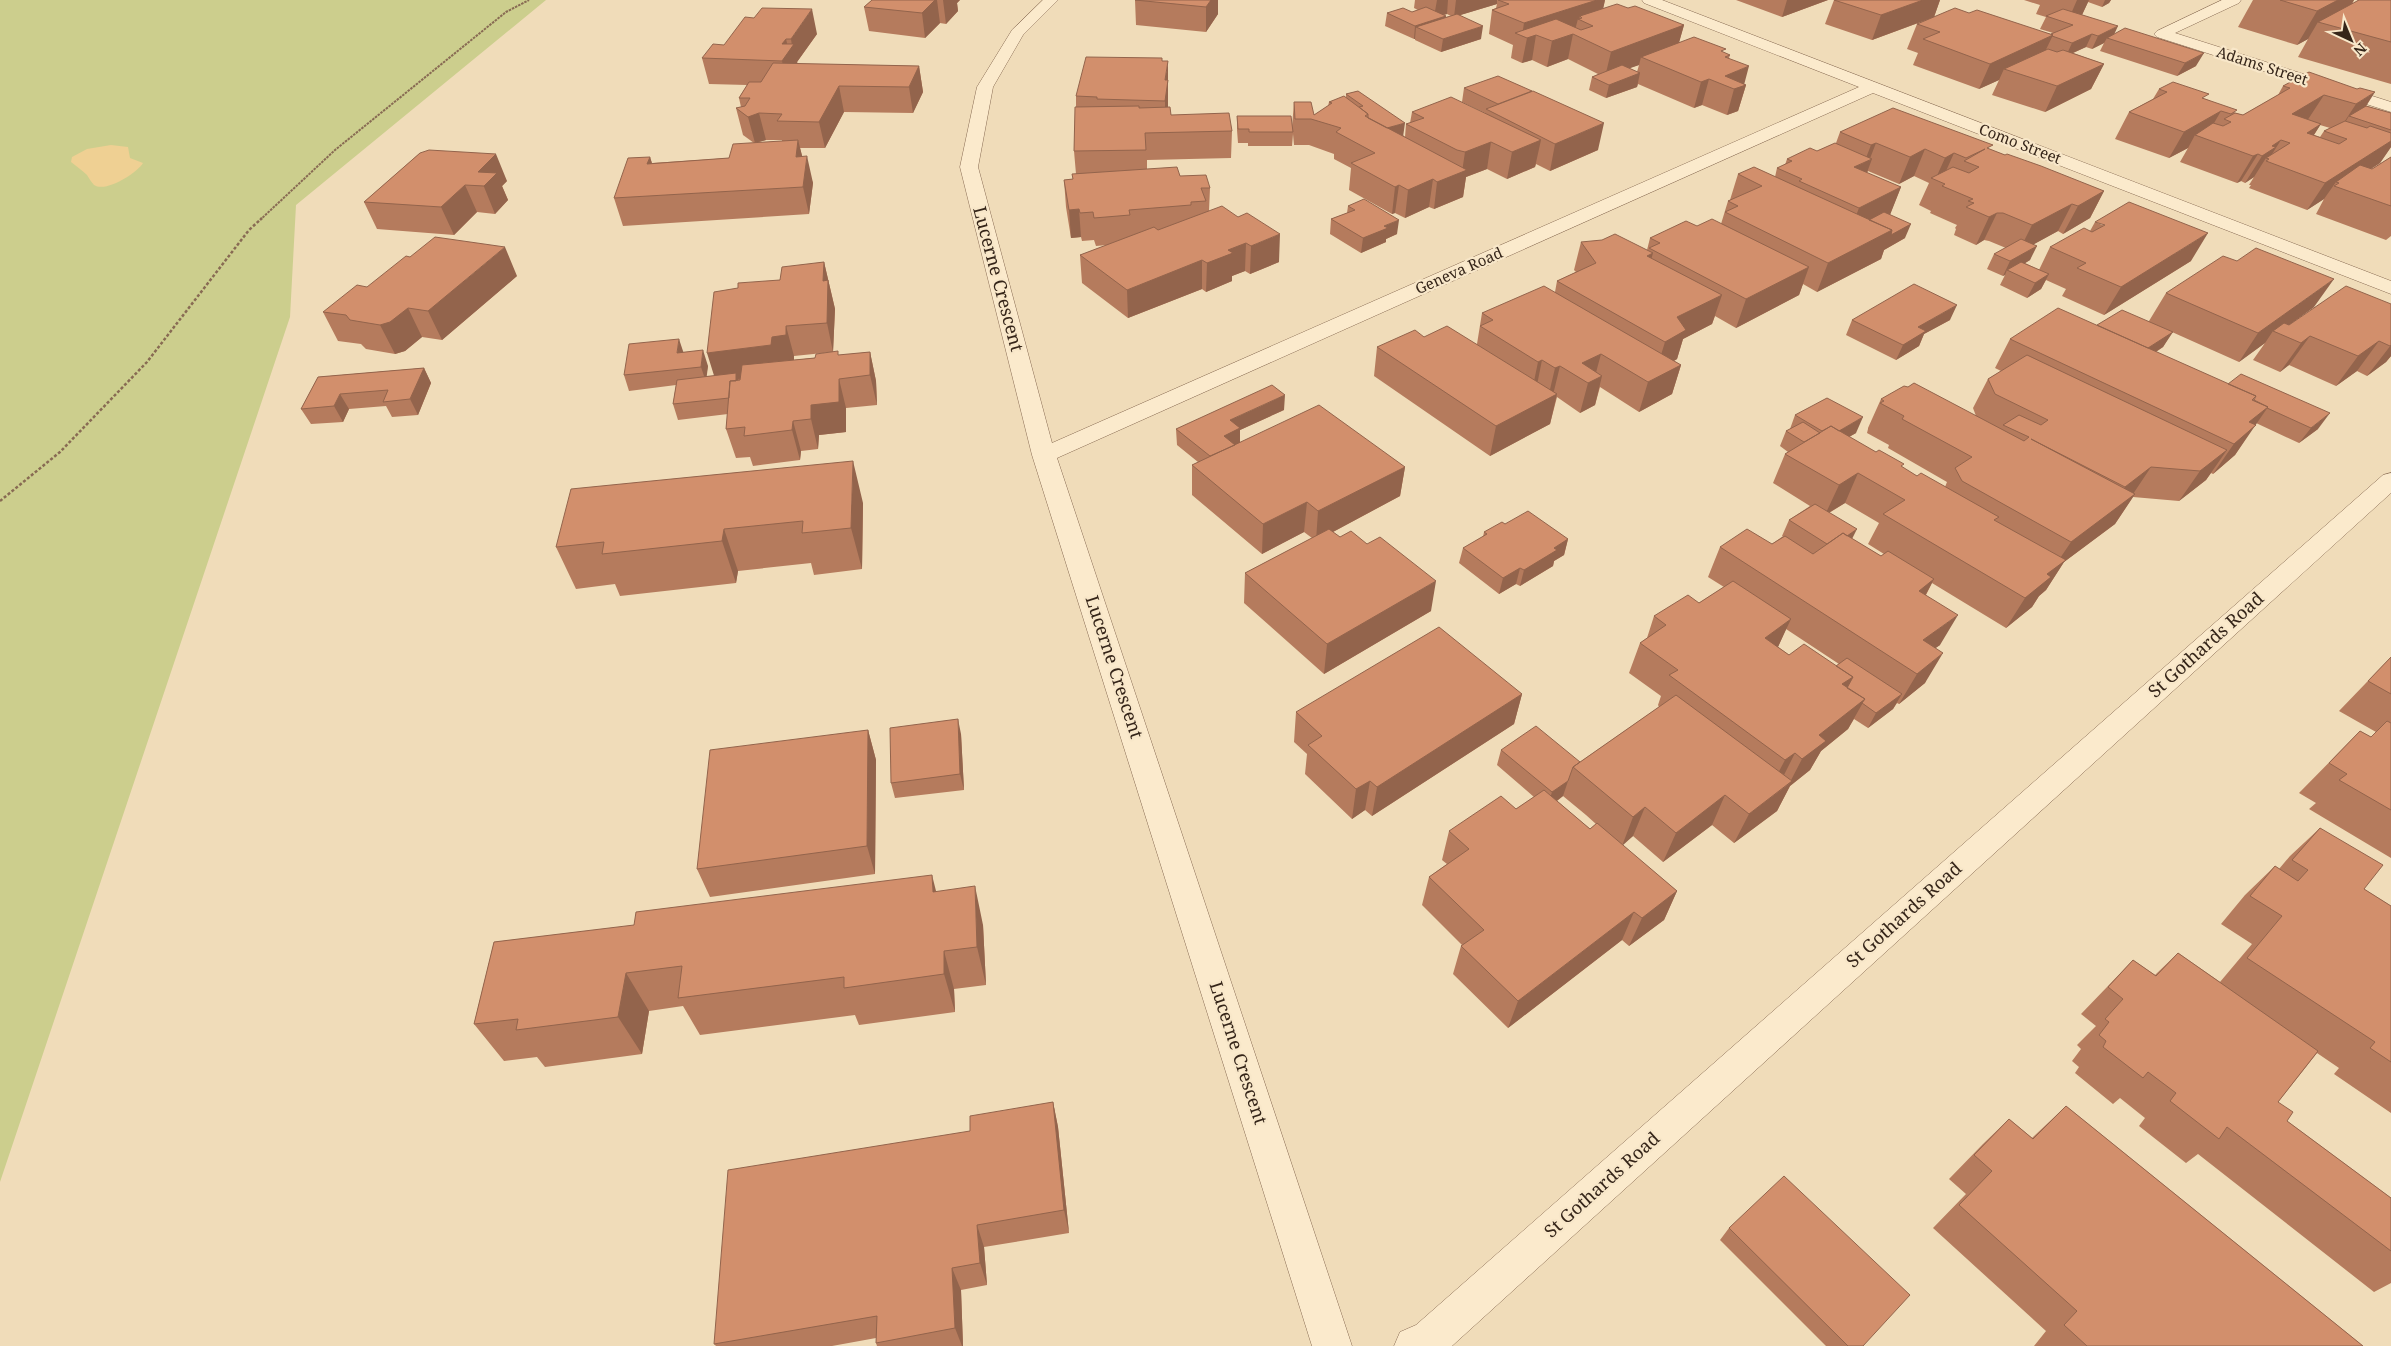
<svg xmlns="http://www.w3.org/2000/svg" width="2391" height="1346" viewBox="0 0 2391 1346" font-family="'Noto Serif',serif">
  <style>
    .green { fill: #ccce8d }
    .sand { fill: #efd093 }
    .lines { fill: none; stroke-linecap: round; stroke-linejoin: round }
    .minor-casing { stroke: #886b53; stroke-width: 1 }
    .path-far1 { stroke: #886b53; stroke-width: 2; stroke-dasharray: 2.5 1; stroke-linecap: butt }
    .path { stroke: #886b53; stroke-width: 2.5; stroke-dasharray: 3 2; stroke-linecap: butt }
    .minor { fill: #fbeacc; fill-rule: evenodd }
    .wall { fill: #b57b5d; fill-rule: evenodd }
    .shaded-wall { fill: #93644c }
    .building { fill: #d28f6c; stroke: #93644c }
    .labels { text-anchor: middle; stroke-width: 4.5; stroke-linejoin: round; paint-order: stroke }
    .far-street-label { font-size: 15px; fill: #352519; stroke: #f8e7c9 }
    .street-label { font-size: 18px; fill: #352519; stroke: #f8e7c9 }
  </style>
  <rect width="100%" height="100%" fill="#f0dcb9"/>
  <path class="green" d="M0 0H546L296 205 290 317 0 1182Z"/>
  <path class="sand" d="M111 145 128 147 130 158 143 163C137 173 106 193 94 185 91 182 89 178 87 175 82 170 76 166 71 162L72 157 87 149Z"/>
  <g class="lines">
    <defs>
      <path id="minor" d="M1043 0H1058L1023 35 993 87 978 167 1052 443 1859 87 1644 3 1642 0H1662L2391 281V294L1873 93 1057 458 1352 1346H1312L1032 455 960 167 977 87 1012 30Z
        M2222 0H2241L2239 3 2175 33 2391 102V112L2157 37 2154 34 2157 31Z
        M2391 473V493L1452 1346H1394L1400 1332 1416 1325 2383 475Z"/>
    </defs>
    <use href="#minor" class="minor-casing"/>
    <path class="path-far1" d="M260 220 335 150 506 12 529 0"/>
    <path class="path" d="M0 501 60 452 147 362 249 230 262 218"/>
    <use href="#minor" class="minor"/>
  </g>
  <path class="wall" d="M872 0H960L957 3 958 11 946 24 940 23 925 38 869 31 864 7Z
    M1135 0H1218V14L1206 32 1136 25Z
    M1415 0H1605L1603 8H1628L1684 25 1679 42 1725 53 1730 55 1729 58 1744 84 1746 85 1738 111 1727 115 1702 105 1694 108 1638 84 1637 87 1606 98 1589 90 1592 77 1598 74 1568 59 1547 67 1532 60 1522 63 1511 58 1513 45 1489 34 1492 10 1496 8 1497 4 1460 15 1481 39 1441 52 1415 40V39H1414L1385 26 1387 13 1412 12 1418 10 1414 8ZM1447 14 1451 16 1446 17 1444 15ZM1639 65 1637 72 1629 68Z
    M1736 0H1828L1782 17Z
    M1834 0H1940L1934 17 1969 13 2051 34 2053 33 2040 29 2046 17 2036 14 2040 5 2024 0H2111L2109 3 2102 7 2088 2 2082 15 2115 34 2196 66 2177 76 2100 51 2104 43 2092 49 2086 47 2073 53 2104 64 2091 89 2045 112 1992 95 1999 80 1979 89 1913 65 1918 53 1907 49 1917 24 1929 19 1872 40 1825 24Z
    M2253 0H2354L2352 4 2358 1 2357 0H2391V84L2298 57 2308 39 2297 45 2238 27Z
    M817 34 797 62 798 64 919 66 923 92 913 113 844 112 825 148H800L802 156 813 183 809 214 623 226 614 198 650 157 652 163 729 158 754 143 743 135 736 108 741 107 739 98 747 85 709 84 702 58 724 45ZM766 140H782V141L756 143Z
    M1162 61 1168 87V107L1171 115 1232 131 1231 158 1147 160V169L1180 176 1210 188 1209 211 1279 262 1250 274 1245 271 1232 276V281L1206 292 1202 289 1128 318 1082 283 1080 255 1107 245 1096 246 1094 240 1082 241 1081 237 1071 238 1066 207 1064 180 1073 179 1072 174H1076L1074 151 1076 107V96Z
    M2309 72 2366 106 2391 113V147L2380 163 2371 169H2372L2391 157V236L2386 240 2316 214 2324 199 2307 210 2249 188 2251 185H2249L2254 177 2245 183 2241 181 2237 183 2180 162 2188 148 2169 158 2115 139 2129 112 2153 99 2159 89 2206 99 2236 113 2243 115 2278 95 2283 86ZM2320 125 2330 128 2324 131 2320 137 2314 135Z
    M1464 88 1598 150 1550 171 1536 164 1535 167 1507 179 1487 169 1466 177 1463 197 1434 209 1429 207 1405 218 1395 213 1392 214 1349 190 1351 168 1334 159V154L1309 145H1294L1293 134 1292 146H1248V143H1238L1237 130V116L1292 127 1294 102 1314 115 1328 106 1329 102 1346 97V94L1358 91 1405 137 1406 124 1410 123 1412 112 1485 113 1462 102Z
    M1840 132 1991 150 2104 191 2090 218 2063 234 2058 231 2034 244 2030 260 2025 263 2039 270 2050 247 2090 231 2095 222 2191 261 2104 315 2062 296 2066 289 2046 280 2041 289 2027 298 2000 285 2005 275 2003 276 1987 269 1994 254 2006 248 1989 241 1984 240 1976 245 1954 235 1956 229 1955 228 1957 225 1930 213 1931 211 1919 205 1929 183 1914 176 1899 184 1868 171 1867 173 1901 187 1890 214 1905 238 1884 250 1881 259 1817 292 1803 284 1799 295 1736 328 1715 316 1712 324 1683 339 1677 359 1674 361 1681 365 1672 394 1639 412 1600 387 1595 405 1580 413 1557 397 1550 424 1490 456 1374 376 1377 347 1424 337 1477 344 1482 313 1555 292 1557 281 1576 272 1574 270 1581 242 1647 250 1650 238 1697 226 1721 224 1728 201 1730 200 1738 174 1775 177 1777 168 1785 165 1787 159 1817 151 1836 143Z
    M420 153 507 181 502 186 508 200 495 214 477 212 454 235 377 229 364 202Z
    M1348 206 1397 234 1386 239V242L1361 253 1330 234 1331 219 1347 213Z
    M824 262 835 309 833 352 794 356V360L870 352 876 381 877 405 846 408V432L819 435 818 449 801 451 800 460 753 466 750 457 736 458 726 429 728 414 678 420 673 404 676 385 629 391 624 375 684 352 708 366 706 376H714L738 288 780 280Z
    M517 276 442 340 422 337 405 351 395 354 366 349 361 344 338 341 323 312 367 287Z
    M2166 293 2314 307 2289 325 2391 304V356L2386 362 2367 376 2357 371 2336 386 2289 365 2280 372 2253 360 2265 343 2239 362 2172 332 2163 347 2156 352 2318 429 2299 443 2256 423 2235 455 2213 474 2211 473 2206 480 2179 501 2133 497 2115 524 2064 562 2046 590 2039 596 2032 607 2006 628 1932 583 1926 595 1940 645 1935 648 1925 683 1899 704 1897 703 1893 709 1868 728 1854 719 1848 729 1821 751 1810 770 1790 786 1777 811 1734 843 1712 825 1663 862 1633 836 1622 845 1677 891 1664 920 1629 946 1622 940 1508 1028 1453 974 1461 946 1462 945 1422 905 1429 877 1447 864 1442 860 1449 831 1516 809 1534 797 1497 765 1501 750 1580 762 1659 707 1658 705 1661 696 1629 673 1640 643 1647 638 1654 616 1699 603 1724 587 1708 577 1720 547 1772 544 1783 536H1782L1789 520 1810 506 1773 483 1785 454 1788 452 1780 446 1786 431 1790 429 1795 415 1856 433 1849 437 1917 476 1945 487 1947 482 1888 448 1889 445 1867 433 1868 429V428L1881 399 1976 416 1973 408 1988 379 2001 371 1995 368 2010 339 2097 325 2149 321ZM1845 503 1879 523 1868 544 1884 554 1881 556 1852 539 1829 513ZM1786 629 1839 664 1836 666 1789 655 1778 647ZM1563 796 1586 815 1596 824 1590 829 1557 801Z
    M1852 320H1950L1924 334 1919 346 1896 360 1846 335Z
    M424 368 431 383 418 415 392 417 386 406 349 409 343 422 311 424 301 409 318 377Z
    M1284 410 1240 430V442L1405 467 1400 496 1333 532 1431 611 1324 674 1244 603 1245 573 1312 538 1304 532 1262 554 1192 495V465L1198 462 1177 445 1176 429Z
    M863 503 862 569 814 575 811 563 738 571 736 583 620 596 615 584 576 589 556 547Z
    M1505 524 1568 539 1564 555 1554 561 1553 566 1520 586 1516 584 1499 594 1459 563 1463 548 1483 537 1484 532Z
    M2391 657V858L2309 809 2316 803 2299 793 2360 731 2371 737 2376 732 2339 711Z
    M1522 694 1514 724 1372 816 1365 810 1352 819 1305 774 1307 754 1294 742 1296 712Z
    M868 730 876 760 875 874 710 897 697 869Z
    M961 734 964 790 895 798 891 783Z
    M2320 828 2364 889 2391 906V1113L2334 1074 2339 1068 2317 1053 2278 1102 2287 1121 2391 1198V1283L2374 1292 2198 1154 2186 1163 2139 1126 2145 1118 2120 1098 2113 1104 2075 1073 2079 1067 2072 1061 2081 1049 2077 1045 2096 1026 2081 1014 2133 960 2155 975 2178 953 2220 982 2252 944 2221 924 2245 895 2275 866 2279 869 2290 856Z
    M936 891 983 925 986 985 954 989 955 1012 859 1025 855 1015 700 1035 683 1006 649 1011 642 1054 545 1067 537 1057 504 1061 474 1024 494 942Z
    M1053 1102 1058 1127 1069 1233 984 1247 987 1285 961 1290 963 1346H877L876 1343V1338L832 1346H716L714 1344 970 1131Z
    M2066 1106 2363 1346H2034L2046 1331 1933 1228 1966 1194 1949 1179 1983 1144 2009 1119 2032 1138Z
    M1729 1228 1863 1346H1826L1720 1240Z"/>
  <path class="shaded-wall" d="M935 0H937L940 23 925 38 922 13Z
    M943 0H960L957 3 958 11 946 24Z
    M1211 0H1218V14L1206 32V7Z
    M1437 0H1448L1447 14 1434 17Z
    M1456 0H1497V4L1454 17Z
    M1597 0H1605L1601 19 1582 18 1580 16 1579 20 1578 19 1575 30 1536 35 1532 60 1522 63 1527 38 1522 36 1524 23Z
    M1787 0H1828L1782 17Z
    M1923 0H1940L1934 17 1872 40 1881 15Z
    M2077 0H2089L2081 17 2067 23Z
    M2105 0H2111L2109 3 2102 7Z
    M2338 0H2354L2341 21 2318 22 2308 39 2297 45 2317 11Z
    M812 9 817 34 797 62 799 70 788 87 782 61V44L786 39 789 51 792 46 791 39Z
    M1446 16 1445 29 1416 27 1415 39H1414L1415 26Z
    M1684 25 1677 50 1641 57 1639 65 1605 77 1611 52Z
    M1483 26 1481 39 1441 52 1443 39Z
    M2118 26 2112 39 2107 38 2104 43 2092 49 2098 36Z
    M1573 34 1568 59 1547 67 1552 41Z
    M2092 34 2086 47 2066 56 2072 43Z
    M2053 35 2041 60 2004 69 1999 80 1979 89 1990 64Z
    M2204 53 2196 66 2177 76 2185 63Z
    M1168 61V106L1165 127V80Z
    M2104 64 2091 89 2045 112 2057 86Z
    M919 66 923 92 913 113 909 87Z
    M1749 66 1744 85H1746L1738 111 1727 115 1734 89 1725 76Z
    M1640 73 1637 87 1606 98 1609 85Z
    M1709 79 1702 105 1694 108 1701 82Z
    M839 86 844 112 825 148 819 122Z
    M2375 92 2358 119 2349 116 2341 129 2339 130 2356 104Z
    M2324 95 2307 121 2292 114Z
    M2221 111 2206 137 2195 135 2188 148 2169 158 2184 132Z
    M759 113 766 140 755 143 748 117Z
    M1405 123 1403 137 1375 131Z
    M1604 123 1598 150 1550 171 1555 144Z
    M2321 124 2304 150 2307 133Z
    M798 140 805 167 796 157Z
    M1541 140 1535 167 1507 179 1512 152Z
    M2281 140 2267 162 2269 159 2266 158 2254 177 2245 183 2262 156 2272 146Z
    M2391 141V147L2380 163 2340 188 2339 183 2336 182 2324 199 2307 210 2325 183Z
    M1491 142 1487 169 1466 177 1463 197 1434 209 1437 182 1462 172 1465 152Z
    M1876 143 1869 161 1872 159 1862 186 1854 167 1864 163 1871 145Z
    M1925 149 1914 176 1899 184 1910 157Z
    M1954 153 1942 180H1935L1945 158Z
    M496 154 507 181 502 186 508 200 495 214 478 172Z
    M2258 154 2241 181 2237 183 2253 156Z
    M807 156 813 183 809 214 803 187Z
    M650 157 658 184 647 164Z
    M1433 179 1429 207 1405 218 1408 190Z
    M465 185 477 212 454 235 441 207Z
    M1399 185 1395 213 1392 214 1395 187Z
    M1901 187 1890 215 1848 236 1859 208Z
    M2104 191 2090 218 2063 234 2078 206Z
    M2072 204 2058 231 2018 253 2032 225Z
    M1079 209 1081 237 1071 238 1069 210Z
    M1997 213 1984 240 1976 245 1989 217Z
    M1399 220 1397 234 1386 239V242L1361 253 1363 238 1384 226Z
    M1911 224 1905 238 1884 250 1881 259 1817 292 1828 263 1892 230Z
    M2208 233 2191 261 2104 315 2121 287Z
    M1280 234 1279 262 1250 274 1251 246Z
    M1246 243 1245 271 1232 276V281L1206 292 1207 263 1228 250Z
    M2037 246 2030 260 2011 272 2007 270 2005 275 2003 276 2010 261Z
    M505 247 517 276 442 340 428 311Z
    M1653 253 1645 282 1647 256Z
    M1202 260V289L1128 318 1127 290Z
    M824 262 835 309 833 352 827 323 823 281Z
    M1809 267 1799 295 1736 328 1746 299Z
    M2049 274 2041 289 2027 298 2035 283Z
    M2334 279 2314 307 2278 333 2273 331 2265 343 2239 362 2258 333Z
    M1722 295 1712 324 1683 339 1677 359 1656 371 1665 342 1677 317Z
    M1957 305 1950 320 1924 334 1919 346 1896 360 1903 345 1918 327Z
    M408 308 422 337 405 351 395 354 380 325Z
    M786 326 794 356V364L779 375 738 379 741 388 734 397 716 382 707 353 772 337Z
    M2173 332 2163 347 2126 371 2136 356Z
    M2310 336 2289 365 2280 372 2301 343Z
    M679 339 684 354 677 353Z
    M2379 341 2357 371 2336 386 2358 356Z
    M2391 345V356L2386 362 2367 376Z
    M703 350 708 366 706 382 701 367Z
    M870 352 876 381 877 405 870 375Z
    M1601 354 1594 380 1602 376 1595 405 1580 413 1588 383 1582 363Z
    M1542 360 1536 390 1532 391 1538 362Z
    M1681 365 1672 394 1639 412 1648 382Z
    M1560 366 1553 395 1548 398 1555 368Z
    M424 368 431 383 418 415 410 399Z
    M839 379 846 408V432L819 435 818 449 811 419V405Z
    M340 394 349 409 343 422 334 406Z
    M1557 394 1550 424 1490 456 1496 426Z
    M1285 395 1284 410 1240 430V444L1224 452V436L1230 420Z
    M2268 407 2235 455 2213 474 2249 422Z
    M2330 413 2318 429 2299 443 2311 428Z
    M1863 417 1856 433 1824 451 1830 436Z
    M793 421 801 451 800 460 792 430Z
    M2227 450 2206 480 2179 501 2200 471Z
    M853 461 863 503 862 569 851 528Z
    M1405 467 1400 496 1316 541 1318 511Z
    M2151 467 2131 497 2135 494 2115 524 2064 562 2046 590 2039 596 2032 607 2006 628 2025 598 2047 574 2052 570 2071 542 2106 515 2125 487Z
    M1858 473 1845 503 1825 515 1839 485Z
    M1307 502 1304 532 1262 554 1263 524Z
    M724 529 738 571 736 583 722 541Z
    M1857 529 1849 545 1831 546Z
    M1568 539 1564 555 1554 561 1553 566 1520 586 1524 570 1554 548Z
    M1520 568 1516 584 1499 594 1503 578Z
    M1934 579 1918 609 1919 591Z
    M1436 581 1431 611 1324 674 1327 644Z
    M1958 615 1940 645 1908 668 1923 640Z
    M1791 619 1777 649 1765 638Z
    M1943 653 1925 683 1899 704 1917 674Z
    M1853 677 1837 707 1842 684Z
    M1522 694 1514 724 1372 816 1377 787Z
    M1902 694 1893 709 1868 728 1876 713Z
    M1865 699 1848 729 1821 751 1810 770 1790 786 1777 811 1734 843 1749 814 1789 784 1802 759 1819 735Z
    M958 719 961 734 964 790 960 774Z
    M868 730 876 760 875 874 867 846Z
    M1795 753 1780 783 1769 790 1785 760Z
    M1370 781 1365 810 1352 819 1356 789Z
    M1568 781 1563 796 1547 808 1552 792Z
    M1725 795 1712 825 1663 862 1676 833Z
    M1645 807 1633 836 1622 846 1633 817Z
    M932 875 942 915 933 892Z
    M975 886 983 925 986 985 977 947Z
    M1677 891 1664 920 1629 946 1642 918Z
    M1634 912 1622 940 1508 1028 1518 1001Z
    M944 951 954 989 955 1012 944 974Z
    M626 973 649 1011 642 1054 618 1017Z
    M1053 1102 1058 1127 1069 1233 1064 1210Z
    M977 1225 984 1247 987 1285 980 1263Z
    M952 1268 961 1290 963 1346H962L955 1328Z"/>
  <path class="building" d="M872 0H935L922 13 864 7Z
    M1135 0H1211L1206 7Z
    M1498 0H1597L1524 23 1492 10 1509 4Z
    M1834 0H1923L1881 15Z
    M2280 0H2338L2317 11Z
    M2359 0H2391V42L2318 22Z
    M1617 4 1628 8 1635 6 1684 25 1611 52 1573 34 1552 41 1536 35 1527 38 1515 33 1556 19 1581 30 1593 26 1578 19 1582 18 1580 16Z
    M1426 7 1446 16 1415 26 1387 13 1403 8 1412 12Z
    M762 8 812 9 791 39H786L782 44H794L782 61 702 58 713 44 724 45 745 17 754 18Z
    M1955 8 1969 13 1977 10 2053 35 1990 64 1923 39 1940 32 1917 24Z
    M2063 9 2118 26 2098 36 2092 34 2072 43 2052 36 2053 35 2051 34 2073 25 2046 16Z
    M1457 14 1483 26 1443 39 1416 27Z
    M2125 28 2204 53 2185 63 2107 38Z
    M1694 37 1726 49 1721 51 1730 55 1725 57 1749 66 1725 76 1746 85 1734 89 1709 79 1701 82 1641 57Z
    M2048 49 2057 52 2063 50 2104 64 2057 86 2004 69Z
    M1086 57 1162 58V61H1168L1165 80H1168L1165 101 1097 99V97L1076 96Z
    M773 63 919 66 909 87 839 86 819 122 777 121 782 114 759 113 748 117 736 108 745 106 750 98H739L749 82H761Z
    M1622 65 1640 73 1609 85 1592 77Z
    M2309 72 2357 89 2360 88 2375 92 2356 104 2324 95 2292 114 2321 124 2307 133 2339 144 2347 139 2324 131 2345 121 2367 128 2370 126 2391 133V141L2325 183 2266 161 2269 159 2266 158 2290 143 2281 140 2272 146 2276 147 2262 156 2258 154 2253 156 2195 135 2213 123 2223 126 2231 122 2224 119 2235 113 2243 115 2290 88 2283 86Z
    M1498 76 1532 91 1498 104 1464 88Z
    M2173 82 2209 94 2202 98 2237 110 2231 114 2221 111 2184 132 2129 112 2167 92 2159 89Z
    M1358 91 1405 123 1387 128 1368 118V114L1359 107 1363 106 1346 94Z
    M1533 91 1604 123 1555 144 1486 109Z
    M1344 96 1368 114 1365 116 1467 170 1437 182 1433 179 1408 190 1399 185 1395 187 1351 163 1375 153 1336 132 1341 128 1311 119H1295L1294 102H1311L1314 115 1332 103 1329 102Z
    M1451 97 1541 140 1512 152 1491 142 1465 152 1457 150 1406 124 1424 118 1412 112Z
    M1139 106V108L1170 107 1171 115 1229 113 1232 131 1145 133 1146 150 1074 151 1075 107Z
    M2366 106 2391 113V130L2349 116Z
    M1893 108 1993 145 1987 148 2005 155 2007 154 2041 166 2104 191 2078 206 2072 204 2032 225 2003 213H1997L1989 217 1966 207 1974 203 1968 201 1973 199 1942 186 1945 184 1931 178 1953 167 1969 173 1979 167 1964 161 1985 149 1966 158 1954 153 1945 158 1925 149 1910 157 1876 143 1871 145 1840 132Z
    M1237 116H1291L1293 132H1249V129H1238Z
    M798 140 796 157 807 156 803 187 614 198 628 158 650 157 647 164 729 158 733 144Z
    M1835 143 1872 159 1854 167 1901 187 1859 208 1799 181 1802 179 1777 168 1792 161 1787 159 1810 148 1817 151Z
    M429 150 496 154 478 172 497 173 484 186 465 185 441 207 364 202 420 153Z
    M2391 157V206L2334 186 2339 183 2336 182 2360 165 2372 169Z
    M1177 167 1180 176 1206 175 1210 188H1201L1206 201 1191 202V205L1129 210 1130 215 1094 218 1093 212 1080 213 1079 209 1069 210 1064 180 1073 179 1072 174Z
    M1754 167 1892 230 1828 263 1725 212 1738 206 1728 201 1762 186 1738 174Z
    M1364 199 1399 220 1384 226 1388 228 1363 238 1331 219 1355 210 1348 206Z
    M2129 202 2208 233 2121 287 2077 268 2086 263 2050 247 2084 228 2092 232 2105 225 2095 222Z
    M1222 206 1238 217 1247 213 1280 234 1251 246 1246 243 1228 250 1233 253 1207 263 1202 260 1127 290 1080 255 1154 227 1158 230Z
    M1884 212 1911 224 1891 235 1892 230 1869 220Z
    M1712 219 1809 267 1746 299 1649 248 1660 243 1650 238 1686 221 1697 226Z
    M1615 234 1653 253 1647 256 1722 295 1677 317 1686 330 1665 342 1557 281 1596 263 1581 242 1602 240Z
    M435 237 505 247 428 311 408 308 390 322 380 325 350 320 346 315 323 312 357 285 367 287 406 256 410 257Z
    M2021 239 2037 246 2010 261 1994 254Z
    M2256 248 2334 279 2258 333 2166 293 2223 256 2237 261Z
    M824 262 823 281 828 280 827 323 786 326V335L772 337 771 345 707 353 714 292 738 288V283L780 280 782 267Z
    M2021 262 2049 274 2035 283 2007 270Z
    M1914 284 1957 305 1918 327 1926 331 1903 345 1852 320Z
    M1544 286 1681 365 1648 382 1601 354 1582 363 1602 376 1588 383 1560 366 1555 368 1542 360 1538 362 1480 326 1493 320 1482 313Z
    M2346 286 2391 304V345L2390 346 2379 341 2358 356 2310 336 2301 343 2273 331 2284 323 2289 325Z
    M2058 308 2256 396 2252 400 2268 407 2249 422 2256 425 2234 444 2010 339Z
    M2122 310 2173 332 2148 348 2097 325Z
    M1447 326 1557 394 1496 426 1377 347 1415 330 1424 337Z
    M679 339 677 353 703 350 701 367 624 375 629 344Z
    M838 351V355L870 352V375L839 379V402L811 405V419L793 421 792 430 744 436 745 427 726 429 730 381 740 380 742 365 815 358 816 354Z
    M2027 355 2227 450 2200 471 2151 467 2125 487 2031 439 2135 494 2071 542 1962 481 1955 468 1972 457 1902 419 1904 416 1880 403 1884 401 1881 399 1904 386 1908 387 1914 383 2024 441 2029 437 2003 425 2019 415 2041 425 2048 420 1995 394 1988 379Z
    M424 368 410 399 383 402 388 390 340 394 334 406 301 409 318 377Z
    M736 373V381H730L729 398 673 404 677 380Z
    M2241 374 2330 413 2311 428 2267 408 2268 407 2254 400 2256 396 2228 384Z
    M1272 385 1285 395 1230 420 1240 428 1224 436 1235 445 1210 456 1176 429Z
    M1827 398 1863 417 1839 431 1831 426 1822 431 1795 415Z
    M1319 405 1405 467 1318 511 1307 502 1263 524 1192 465Z
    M1803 422 1820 433 1804 442 1786 431Z
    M1831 426 1876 452 1879 450 1904 464 1901 466 1917 476 1921 473 1999 517 1994 520 2066 560 2047 574 2051 577 2025 598 1883 514 1905 500 1858 473 1839 485 1785 454Z
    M853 461 851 528 802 533 803 521 724 529 722 541 602 554 604 542 556 547 571 489Z
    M1815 504 1857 529 1847 536 1843 533 1827 544 1789 520Z
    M1528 511 1568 539 1554 548 1557 550 1524 570 1520 568 1503 578 1463 548 1487 534 1484 532 1502 522 1505 524Z
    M1329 529 1340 537 1351 531 1367 544 1380 537 1436 581 1327 644 1245 573Z
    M1747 529 1772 544 1785 536 1813 554 1843 533 1881 556 1888 551 1934 579 1919 591 1958 615 1923 640 1943 653 1917 674 1720 547Z
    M1733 581 1791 619 1765 638 1789 655 1804 644 1853 677 1842 684 1865 699 1819 735 1826 741 1802 759 1795 753 1785 760 1669 675 1678 670 1640 643 1666 625 1654 616 1688 595 1699 603Z
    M1439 627 1522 694 1377 787 1370 781 1356 789 1308 745 1322 736 1296 712Z
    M2391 657V694L2368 681Z
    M1847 658 1902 694 1876 713 1862 703 1865 699 1847 688 1853 677 1836 666Z
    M1676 695 1792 781 1749 814 1725 795 1676 833 1645 807 1633 817 1573 767Z
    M958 719 960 774 891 783 890 728Z
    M2387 721 2391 723V810L2339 780 2347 774 2329 763 2360 731 2371 737Z
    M1536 726 1580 762 1573 767 1568 781 1552 792 1501 750Z
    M868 730 867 846 697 869 710 750Z
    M1544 790 1590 829 1597 823 1677 891 1642 918 1634 912 1518 1001 1461 946 1484 930 1429 877 1469 849 1449 831 1501 796 1516 809Z
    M2320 828 2383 865 2364 889 2391 906V1062L2370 1048 2375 1042 2247 958 2282 916 2250 896 2275 866 2298 881 2308 870 2292 860Z
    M932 875 933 892 975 886 977 947 944 951V974L844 988V977L678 998 682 966 626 973 618 1017 516 1030 518 1019 474 1024 494 942 634 925 636 912Z
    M2178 953 2318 1051 2278 1102 2293 1112 2287 1121 2391 1198V1251L2227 1127 2219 1139 2170 1101 2176 1093 2148 1072 2143 1078 2103 1047 2106 1041 2099 1035 2109 1022 2105 1019 2123 999 2108 987 2133 960 2156 976Z
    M1053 1102 1064 1210 977 1225 980 1263 952 1268 955 1328 876 1343 877 1316 714 1344 728 1170 970 1131V1116Z
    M2066 1106 2363 1346H2087L2064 1325 2077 1311 1959 1205 1992 1171 1974 1155 2009 1119 2033 1139Z
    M1784 1176 1910 1295 1863 1346H1848L1729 1228Z"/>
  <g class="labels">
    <g class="far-street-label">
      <text transform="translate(2262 66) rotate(18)" y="5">Adams Street</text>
      <text transform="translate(2020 144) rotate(21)" y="5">Como Street</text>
      <text transform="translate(1459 271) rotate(-24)" y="5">Geneva Road</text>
    </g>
    <g class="street-label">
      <text transform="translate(998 279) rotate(75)" y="6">Lucerne Crescent</text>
      <text transform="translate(2206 645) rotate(-42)" y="6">St Gothards Road</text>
      <text transform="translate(1114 667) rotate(72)" y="6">Lucerne Crescent</text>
      <text transform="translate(1904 915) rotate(-42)" y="6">St Gothards Road</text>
      <text transform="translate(1238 1053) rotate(72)" y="6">Lucerne Crescent</text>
      <text transform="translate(1602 1185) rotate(-42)" y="6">St Gothards Road</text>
    </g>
  </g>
  <g transform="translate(2351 40) rotate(136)" stroke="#f8e7c9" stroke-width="4" paint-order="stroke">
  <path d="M0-4L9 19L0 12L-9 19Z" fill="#352519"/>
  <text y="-8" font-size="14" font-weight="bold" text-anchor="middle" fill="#352519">N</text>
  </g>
</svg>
